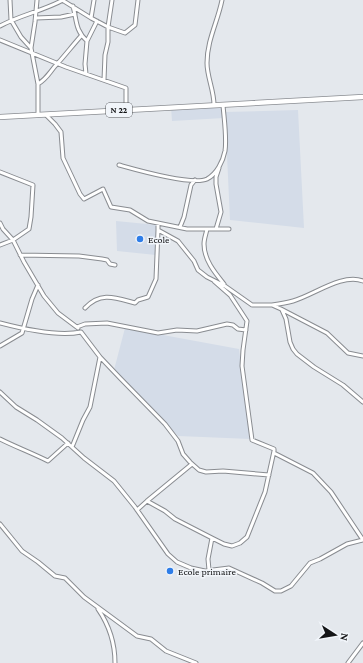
<svg xmlns="http://www.w3.org/2000/svg" width="363" height="663" viewBox="0 0 363 663" font-family="'Crimson Pro',serif">
  <style>
    .built { fill: #d4dce8 }
    .lines { fill: none; stroke-linecap: round; stroke-linejoin: round }
    .street-casing { stroke: #898c91; stroke-width: 5 }
    .primary-casing { stroke: #898c91; stroke-width: 6 }
    .street { stroke: #fff; stroke-width: 3 }
    .primary { stroke: #fff; stroke-width: 4.5 }
    .poi-dot { fill: #2e7de8; stroke: #f1f5fa; stroke-width: 1.5 }
    .labels { text-anchor: middle; stroke-width: 3; stroke-linejoin: round; paint-order: stroke }
    .shield { fill: #f1f5fa; stroke: #56585b; stroke-width: 1 }
    .shield-label { font-size: 9px; font-weight: bold; fill: #141517 }
    .poi-label { font-size: 10px; fill: #141517; stroke: #f1f5fa; text-anchor: start }
  </style>
  <rect width="100%" height="100%" fill="#e4e8ed"/>
  <path class="built" d="M223 105 224 118 172 121 171 107Z
    M298 110 304 228 230 220 225 112Z
    M116 221 157 225 156 255 117 251Z
    M125 328 239 349 251 439 178 436 114 370Z"/>
  <g class="lines">
    <defs>
      <path id="street" d="M10 0 11 20 21 37 31 48
        M37 0 35 22 31 48 38 84V115
        M62 0 91 18 108 27 125 33 135 25 138 0
        M73 6C77 21 75 30 87 41L85 64 86 74
        M36 18 61 17 75 14
        M91 18 94 0
        M0 26C20 15 43 11 63 0
        M0 40 66 67 126 88V109
        M87 41 97 21
        M104 80 105 55 108 42V27L112 0
        M38 84C49 77 49 72 58 63 66 54 73 45 81 36
        M214 105C214 90 207 77 207 63 207 40 218 21 222 0
        M46 115 55 124 61 132 63 158 80 194 84 199 103 189 111 207 130 210 148 221 187 229H229
        M119 165C137 170 192 186 207 179 217 174 223 161 225 151 227 138 224 118 223 105
        M0 172 33 185 31 217 29 229 13 240 0 245
        M0 223 3 229 13 240 24 262 44 296 58 313 78 328
        M158 223V230L178 241 194 261 198 270 207 277 225 286 252 305H272L281 309 327 333 348 353 363 356
        M180 227 184 217 191 185 195 180
        M207 229C206 234 204 239 204 244 204 260 215 273 224 284
        M216 229 221 212 216 184V177L219 168
        M20 255 79 256 102 259 107 260 110 264 115 265
        M272 305C279 304 286 303 293 301 314 295 342 273 363 281
        M85 308C101 291 116 298 135 303L138 300 148 297 156 279 158 230
        M282 310 286 319 290 342 293 349 297 354 314 367 343 385 363 402
        M0 323C23 329 58 337 81 332L100 357 120 378 165 424 178 441 183 454 190 462 199 470 206 472 223 471 269 475
        M77 327 85 324 107 323 158 333 177 330 197 331 227 324 233 325 238 329 246 330
        M0 346 22 333 32 299 38 285
        M0 392 16 407 37 420 62 438 84 458 114 481 135 507 168 554 177 562 191 568 205 571 229 568 262 583 275 591H281L291 586 310 563 320 559 347 544 363 540 331 492 313 473 274 453
        M0 439C16 447 32 453 48 461L68 443
        M72 447 83 420 90 407 100 357
        M147 501 192 464
        M137 510 147 501 165 511 175 519 212 538
        M0 524 22 551 38 562 55 576 65 578 84 597 137 636 151 639 166 651 196 663
        M209 570 208 559 212 538 224 544 232 546 240 543 247 537 265 492 274 451V449L252 440 242 366 243 350 247 321 230 295 214 281
        M98 609C109 625 115 643 115 663
        M348 663 363 643"/>
      <path id="primary" d="M0 117 363 97"/>
    </defs>
    <use href="#street" class="street-casing"/>
    <use href="#primary" class="primary-casing"/>
    <use href="#street" class="street"/>
    <use href="#primary" class="primary"/>
  </g>
  <g class="poi-dot">
    <circle cx="140" cy="239" r="4"/>
    <circle cx="170" cy="571" r="4"/>
  </g>
  <g class="labels">
    <rect class="shield" x="106" y="103" width="26" height="14" rx="3"/>
    <g class="shield-label">
      <text x="119" y="113">N 22</text>
    </g>
    <g class="poi-label">
      <text x="148" y="243">Ecole</text>
      <text x="178" y="575">Ecole primaire</text>
    </g>
  </g>
  <g transform="translate(335 635) rotate(102)" stroke="#f1f5fa" stroke-width="3" paint-order="stroke">
  <path d="M0-3L7 15L0 10L-7 15Z" fill="#141517"/>
  <text y="-6" font-size="11" font-weight="bold" text-anchor="middle" fill="#141517">N</text>
  </g>
</svg>
